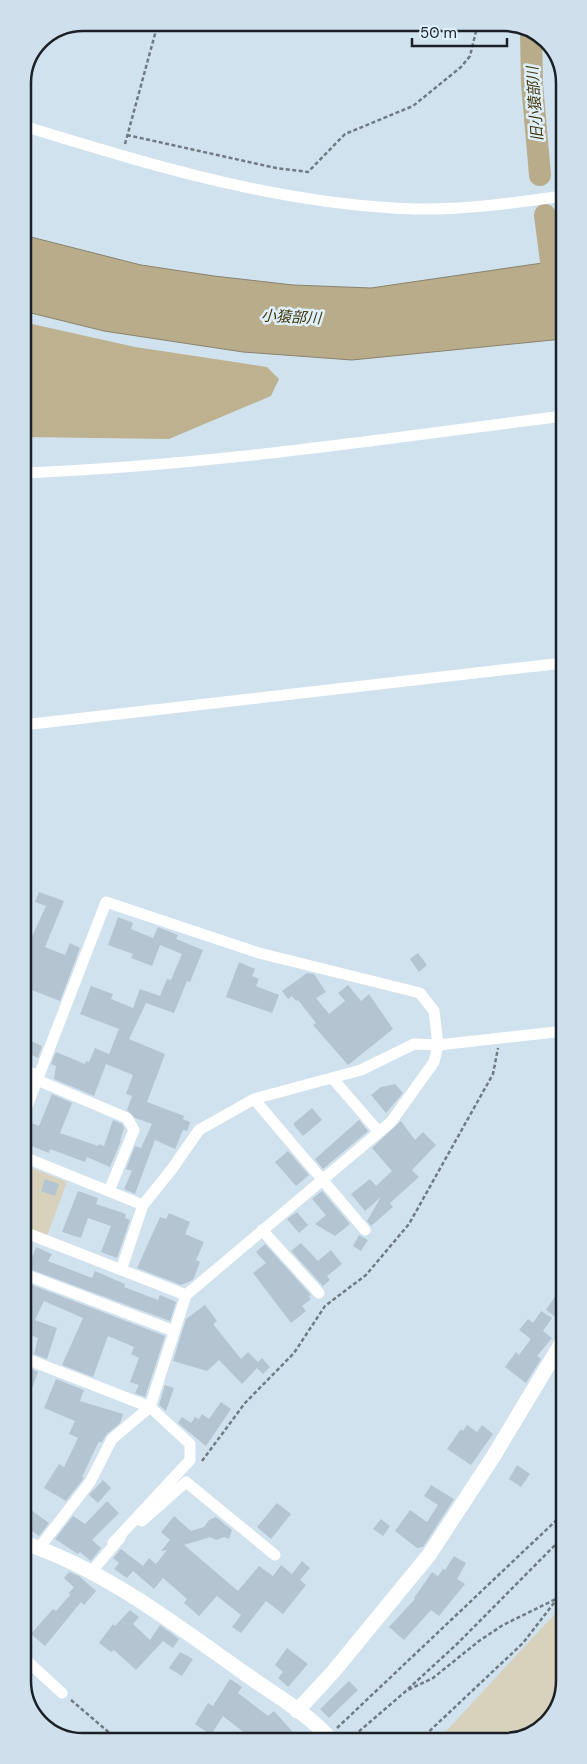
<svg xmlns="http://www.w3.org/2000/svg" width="587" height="1764" viewBox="0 0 587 1764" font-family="'DM Sans','Noto Sans JP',sans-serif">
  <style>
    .green { fill: #d8d1bc }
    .forest { fill: #bdb18f }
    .water { fill: #b8ac8b; stroke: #89826c }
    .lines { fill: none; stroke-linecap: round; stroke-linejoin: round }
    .river { stroke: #b8ac8b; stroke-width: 22 }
    .building { fill: #b4c4d1 }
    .path { stroke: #6f7a82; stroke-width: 2.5; stroke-dasharray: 4 2.5; stroke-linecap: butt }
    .street { stroke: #fff; stroke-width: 11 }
    .secondary { stroke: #fff; stroke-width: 15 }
    .labels { text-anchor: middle; stroke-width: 5; stroke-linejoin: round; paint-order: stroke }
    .water-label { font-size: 15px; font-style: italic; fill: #413306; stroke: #dff0fd }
    .rim { fill: none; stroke: #1a2025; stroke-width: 2.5 }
  </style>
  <rect width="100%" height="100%" fill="#d1e2ef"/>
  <path class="green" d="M24 1165 67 1182 47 1236 24 1227Z
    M564 1604V1681L552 1718 519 1739 438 1740Z"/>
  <path class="forest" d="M23 322 135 347 267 367 279 379 271 396 169 439 23 437Z"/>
  <path class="water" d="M23 235 141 265 214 276 293 285 371 288 563 260V339L352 360 243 352 104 331 23 311Z"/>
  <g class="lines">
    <path class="river" d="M531 32 532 84 540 175
      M545 215 551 261 561 290"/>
  </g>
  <path class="building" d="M39 892 64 901 45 947 65 955 70 943 80 948 60 1001 24 987 31 962 24 959V954L46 906 35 902Z
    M118 917 133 923 131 929 153 938 158 927 178 935 176 939 203 950 190 982 187 981 174 1013 146 1003 129 1039 165 1054 147 1102 184 1116 183 1119 190 1122 187 1131 183 1130 175 1149 155 1140 135 1194 124 1189 132 1171 126 1169 135 1146 141 1148 152 1124 135 1118 127 1110 132 1096 126 1094 133 1075 106 1064 94 1096 54 1079 56 1066 51 1064 56 1052 85 1064 86 1061 89 1062 95 1048 109 1054 119 1029 80 1014 91 986 113 994 111 999 133 1008 140 989 160 996 167 979 171 980 182 954 160 945 152 966 131 958 133 954 108 945Z
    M418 953 427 965 419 972 410 959Z
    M239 962 255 969 252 976 259 979 256 986 279 995 272 1013 226 997Z
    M307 973 314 974 326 992 316 998 329 1014 345 1001 338 993 348 985 361 1001 369 994 393 1029 348 1065 313 1025 316 1023 298 1000 296 1001 292 996 288 999 282 991Z
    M24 1038 42 1046 38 1058 24 1051Z
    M395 1084 403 1093 386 1113 371 1095 381 1087Z
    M52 1094 72 1103 60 1133 98 1146 99 1144 104 1146 113 1120 122 1124 124 1128 120 1141H121L110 1167 87 1157 85 1162 50 1149 49 1153 24 1143 31 1123 39 1126Z
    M312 1108 322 1120 303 1136 293 1124Z
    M359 1120 368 1131 323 1169 315 1159Z
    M401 1121 415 1140 423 1132 436 1145 412 1170 419 1177 390 1203 393 1207 371 1226 367 1221 381 1197 365 1211 351 1194 370 1179 376 1186 392 1171 372 1148Z
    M288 1151 309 1175 296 1186 275 1162Z
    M45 1179 59 1184 55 1196 41 1191Z
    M78 1191 98 1198 96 1204 126 1214 125 1218 130 1220 117 1258 101 1252 111 1226 88 1218 81 1238 62 1232Z
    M322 1191 350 1224 335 1236 315 1224 326 1215 312 1199Z
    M297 1212 308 1225 299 1233 287 1219Z
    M169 1213 190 1222 185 1234 204 1242 196 1260 200 1262 193 1280 181 1285 137 1268 160 1217 166 1219Z
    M359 1235 368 1240 361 1251 353 1246Z
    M301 1243 318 1261 331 1250 342 1264 327 1276 330 1280 323 1286 291 1251Z
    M265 1244 311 1295 309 1297 311 1299 302 1306 306 1311 291 1323 253 1273 266 1263 256 1252Z
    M36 1247 52 1254 48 1261 92 1278 95 1271 125 1284 124 1287 158 1300 160 1295 176 1302 170 1321 24 1267V1254L32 1258Z
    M24 1282 165 1336 145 1397 135 1393 139 1385 130 1382 139 1358 131 1354 134 1347 108 1336 93 1377 62 1365 83 1318 44 1301 35 1320 57 1328 47 1359 34 1354 38 1338 28 1334 24 1341Z
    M564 1283V1323L546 1310Z
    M205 1305 217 1321 213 1324 241 1359 248 1352 258 1362 262 1358 270 1367 263 1374 257 1368 242 1384 219 1360 207 1371 173 1361 186 1319Z
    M541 1311 552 1318 543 1331 552 1338 537 1356 541 1359 526 1383 505 1367 516 1352 519 1355 531 1339 519 1330 528 1319 533 1323Z
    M29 1368 38 1372 25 1407 24 1382Z
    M56 1379 84 1390 80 1401 123 1414 120 1423 107 1434 101 1443 99 1441 82 1477 84 1478 66 1501 44 1488 59 1464 64 1467 78 1438 69 1434 75 1421 44 1408Z
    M165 1385 174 1388 166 1411 159 1405Z
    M221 1402 231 1409 206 1446 178 1423 182 1417 191 1423 195 1417 199 1419 202 1414 209 1419Z
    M467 1425 477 1432 482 1425 493 1434 471 1465 447 1449 461 1429 463 1431Z
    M517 1465 530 1474 521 1487 509 1479Z
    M103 1480 111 1488 98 1503 89 1495Z
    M431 1485 454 1499 423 1547 417 1548 395 1531 410 1510 427 1522 438 1505 424 1496Z
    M107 1501 119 1513 92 1540 101 1548 91 1561 80 1552 78 1554 55 1539 73 1516 85 1524Z
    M277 1503 291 1514 271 1539 257 1527Z
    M31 1510 49 1523 39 1536 24 1525V1515L28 1516Z
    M174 1516 191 1531 204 1527 209 1520 216 1517 232 1530 229 1539 224 1537 216 1540 210 1537 184 1545 238 1591 259 1566 273 1576 281 1565 292 1574 302 1561 310 1568 300 1580 306 1585 283 1614 266 1601 241 1633 232 1627 241 1615 217 1596 199 1616 184 1603 187 1599 163 1578 154 1589 133 1571 127 1578 114 1569 119 1563 113 1558 121 1549 143 1566 149 1558 156 1564 167 1550 161 1551 170 1540 161 1532Z
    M381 1519 390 1526 383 1536 373 1529Z
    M454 1556 466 1563 457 1579 465 1584 439 1616 431 1610 404 1640 389 1627 415 1599 414 1598 432 1572 438 1576 443 1569 445 1570Z
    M69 1572 79 1576 96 1591 84 1605 81 1602 45 1646 31 1634 53 1609 56 1611 70 1595 69 1593 74 1587 64 1578Z
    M130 1610 139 1617 133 1624 150 1640 160 1625 179 1639 173 1648 163 1641 136 1670 114 1650 111 1652 99 1643 113 1624 115 1626Z
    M287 1648 308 1664 288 1687 278 1678 283 1672 275 1665Z
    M180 1652 193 1659 182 1676 169 1668Z
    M230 1679 242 1687 238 1693 268 1716 274 1711 300 1740 241 1741 247 1735 223 1716 211 1735 195 1724 208 1703 213 1706Z
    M349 1681 358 1690 329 1718 320 1709Z"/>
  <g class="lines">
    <path class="path" d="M127 135 276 168 308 172 345 134 413 106 461 67 470 56 478 23
      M125 144 158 23
      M202 1461 245 1403 294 1353 325 1306 366 1275 409 1224 493 1074 498 1048
      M408 1689 457 1644 564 1536
      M71 1700 119 1741
      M337 1728 564 1513
      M349 1740 406 1691 433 1678 479 1641 503 1625 558 1598
      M420 1740 523 1643 564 1590"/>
    <path class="street" d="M23 126C151 165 280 205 415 209 464 210 514 203 563 196
      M23 473C204 466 383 439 563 416
      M23 725 563 663
      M24 1070 39 1076
      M333 1079 379 1132
      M37 1080 127 1118 134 1130 109 1191
      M254 1099 365 1230
      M24 1114 106 902 259 953 420 993 434 1011 438 1045 434 1062 391 1122 186 1295 150 1407 112 1439 90 1482 39 1548
      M24 1157 143 1205
      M262 1230 319 1293
      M24 1232 186 1295
      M121 1270 143 1205 172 1169 199 1130 254 1099 361 1070 414 1044 438 1045 564 1031
      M24 1274 174 1331
      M24 1358 150 1407 190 1444V1460L113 1543
      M142 1521 186 1482 275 1555
      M92 1571 120 1538
      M24 1658 62 1693"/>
    <path class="secondary" d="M24 1543C106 1570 177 1626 247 1675 275 1695 309 1714 331 1740
      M297 1711 333 1672 429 1555 493 1457 564 1339"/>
  </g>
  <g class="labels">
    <g class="water-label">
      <text transform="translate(535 104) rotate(-94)" y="5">旧小猿部川</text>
      <text transform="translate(291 317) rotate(3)" y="5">小猿部川</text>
    </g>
  </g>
  <path d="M0 0H587V1764H0ZM83 31H504A52 52 0 0 1 556 83V1681A52 52 0 0 1 504 1733H83A52 52 0 0 1 31 1681V83A52 52 0 0 1 83 31Z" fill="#cfdfec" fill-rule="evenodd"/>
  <path class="rim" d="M83 31H504A52 52 0 0 1 556 83V1681A52 52 0 0 1 504 1733H83A52 52 0 0 1 31 1681V83A52 52 0 0 1 83 31Z"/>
  <path d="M412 38v8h95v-8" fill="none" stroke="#1a2025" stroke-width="2.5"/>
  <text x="420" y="38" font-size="15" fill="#1a2025" stroke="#dff0fd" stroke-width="4" paint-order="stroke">50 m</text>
</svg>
